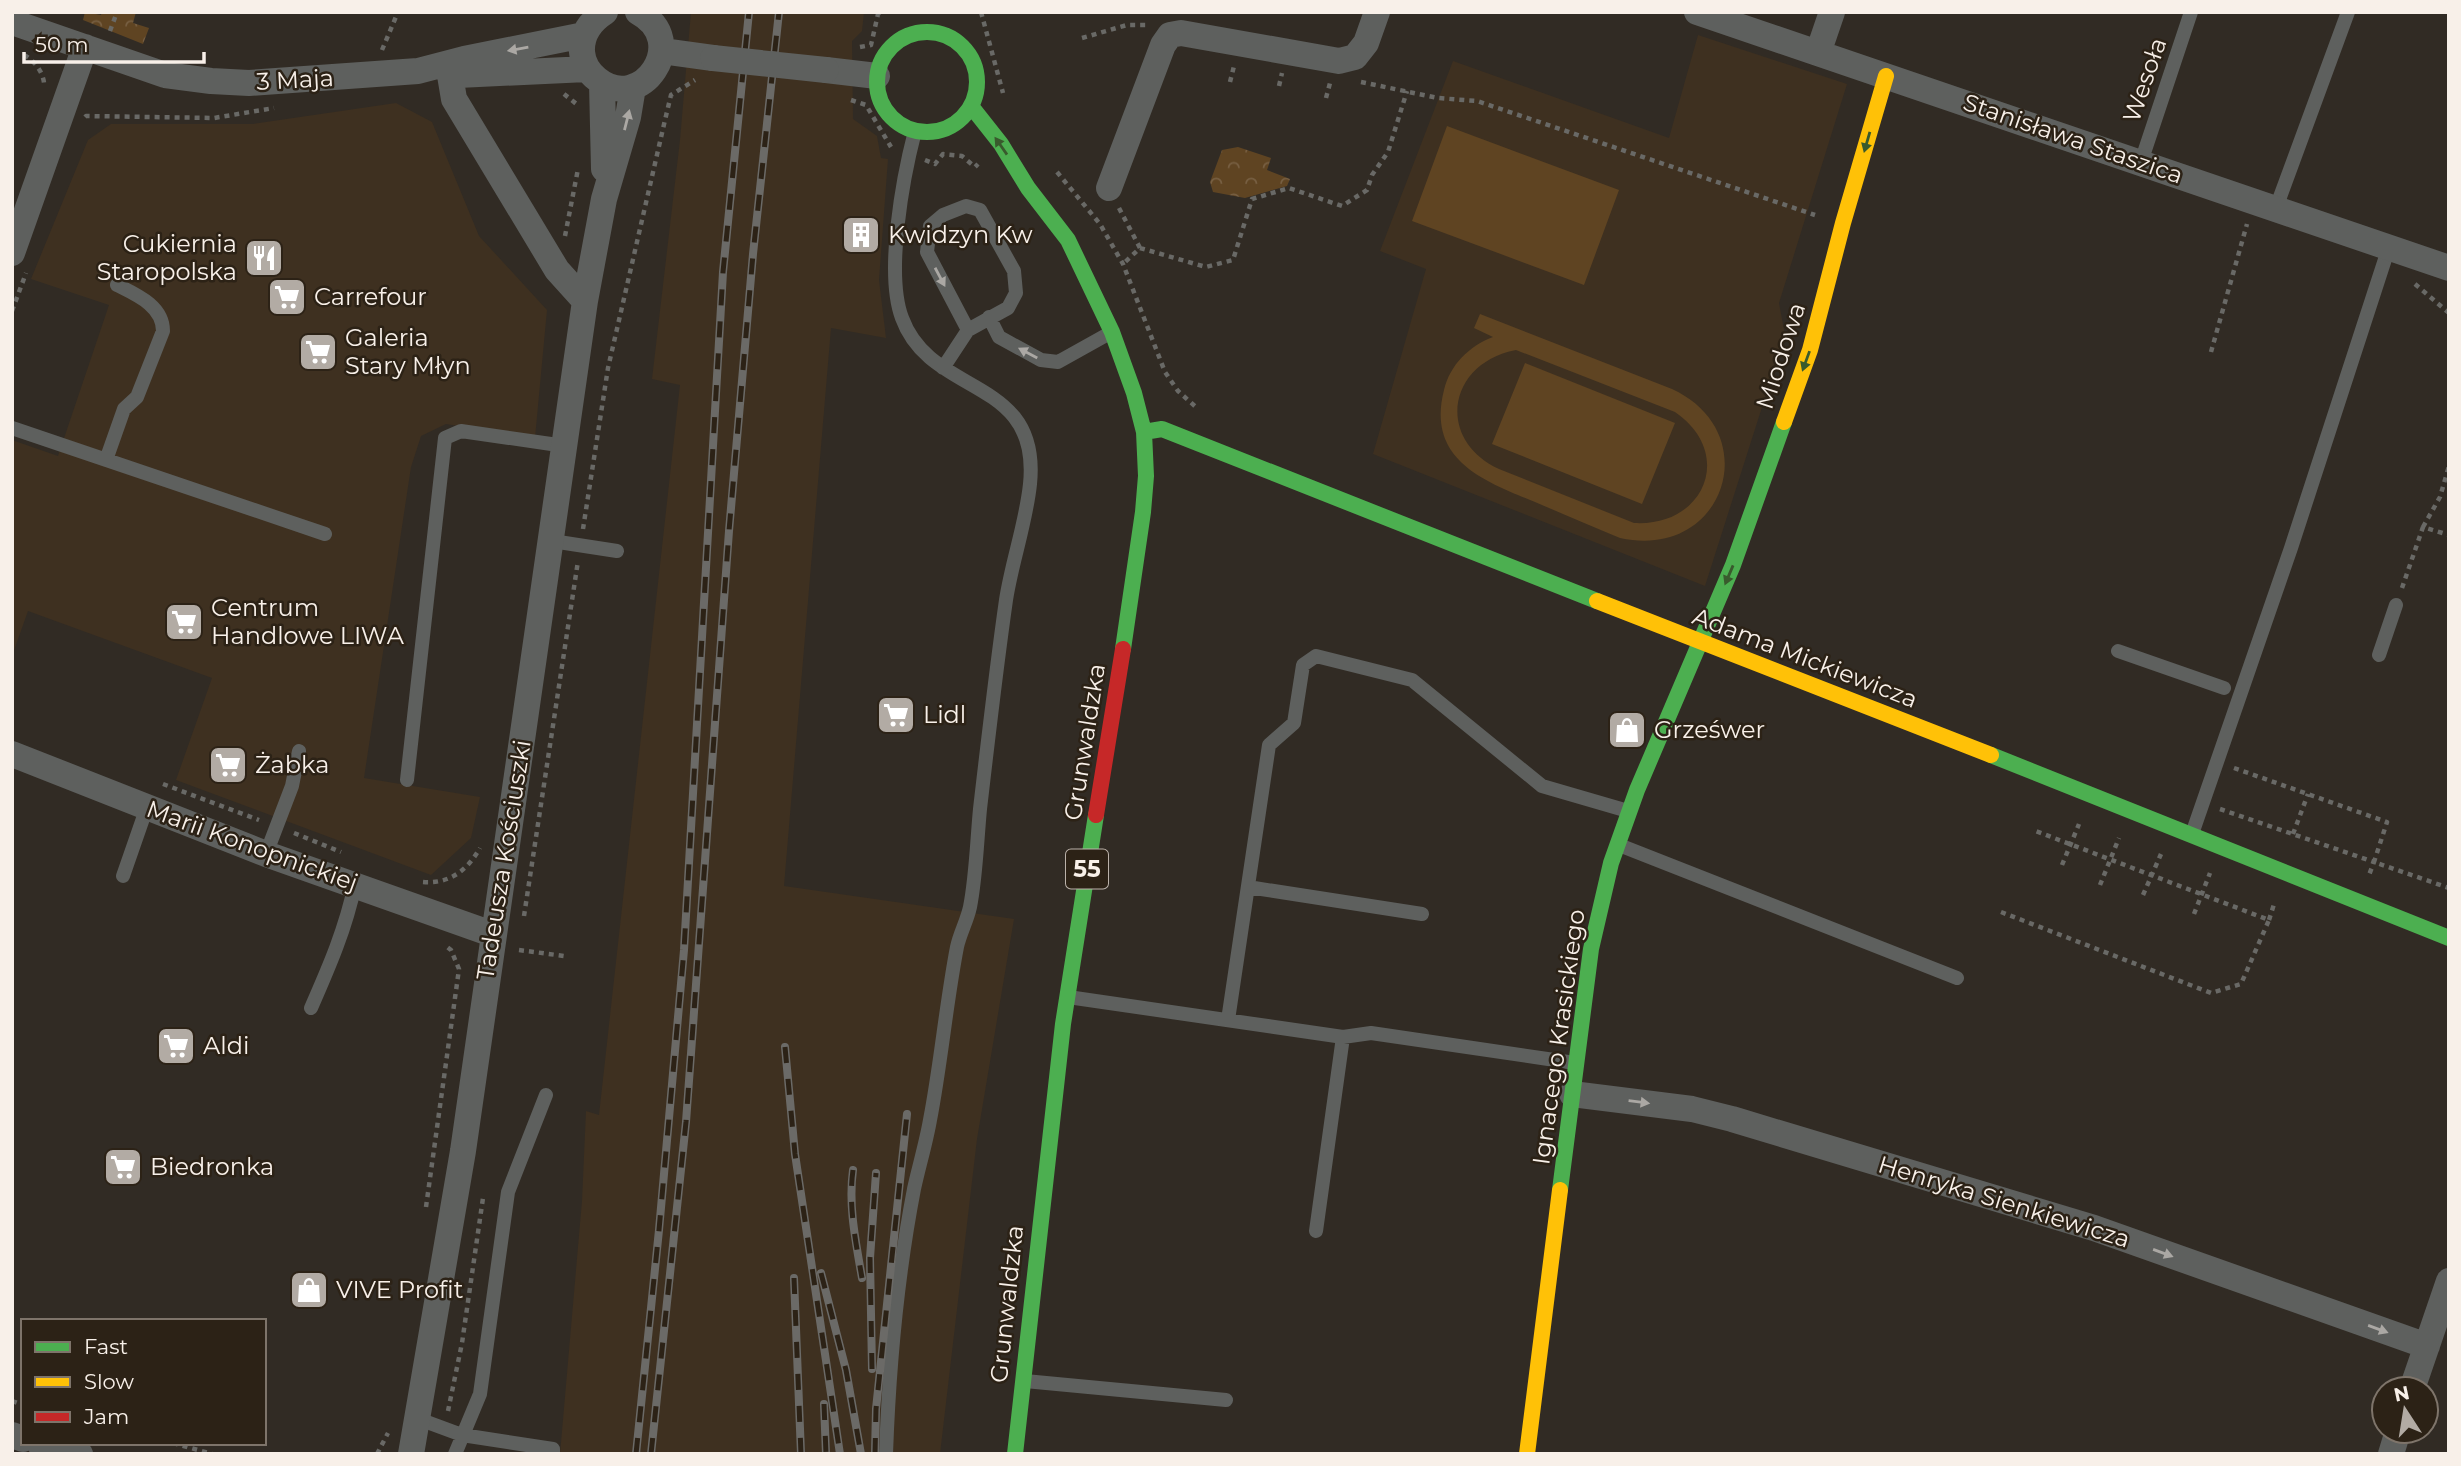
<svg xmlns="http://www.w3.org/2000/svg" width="2461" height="1466" viewBox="0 0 2461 1466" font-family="Montserrat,sans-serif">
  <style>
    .built { fill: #3e3020 }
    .park { fill: url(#park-crowns) }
    .pitch { fill: #5f4422; fill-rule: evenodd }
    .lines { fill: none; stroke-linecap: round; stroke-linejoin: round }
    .path { stroke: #696966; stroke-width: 4.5; stroke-dasharray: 5 5; stroke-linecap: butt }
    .lane { stroke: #5e605e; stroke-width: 14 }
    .street { stroke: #5e605e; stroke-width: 26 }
    .fast { stroke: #4caf50; stroke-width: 16 }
    .slow { stroke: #ffc107; stroke-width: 16 }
    .jam { stroke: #c62828; stroke-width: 16 }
    .rail-casing { stroke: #6b6a67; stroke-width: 8 }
    .rail { stroke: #2c2216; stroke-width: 5; stroke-dasharray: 16; stroke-linecap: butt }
    .street-bridge { stroke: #5e605e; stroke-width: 26 }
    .oneway { fill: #aba8a4 }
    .oneway2 { fill: #395a2d }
    .labels { text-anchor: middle; stroke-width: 5; stroke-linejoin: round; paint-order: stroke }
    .shield { fill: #2c2216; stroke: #bbb2aa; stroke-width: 2 }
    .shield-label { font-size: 23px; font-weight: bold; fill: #f8f0e9 }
    .street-label { font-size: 24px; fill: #f8f0e9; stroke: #2c2216 }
    .poi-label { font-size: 24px; fill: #f8f0e9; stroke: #2c2216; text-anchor: start }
  </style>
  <defs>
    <pattern id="park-crowns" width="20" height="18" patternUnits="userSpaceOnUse" patternTransform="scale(1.75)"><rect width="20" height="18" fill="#5f4422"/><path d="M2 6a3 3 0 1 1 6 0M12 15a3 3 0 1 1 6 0" fill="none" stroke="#775f42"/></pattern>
  </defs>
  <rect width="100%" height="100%" fill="#312b24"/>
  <path class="built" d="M691 12H864L862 31 852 41 853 119 877 136 881 158 888 159 879 280 886 338 831 328 784 886 1014 919 977 1139 940 1454H560L582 1201 586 1111 599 1115 680 385 652 379 680 140Z
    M1698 35 1847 84 1779 303 1785 335 1705 586 1373 454 1426 269 1380 251 1453 61 1669 138Z
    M396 103 432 122 479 236 547 310 535 438 446 424 421 436 411 467 364 778 480 797 471 838 431 875 176 780 212 678 28 611 12 656V440L58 456 109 305 31 279 88 140 111 124H253Z"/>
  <path class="park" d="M85 12 101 15 102 12H136L133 23 149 28 143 44 83 20Z
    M1238 147 1271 158 1267 170 1290 179 1287 186 1245 198 1213 192 1210 182 1222 150Z"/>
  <path class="pitch" d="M1447 126 1619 190 1584 285 1412 221Z
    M1480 314 1672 389C1767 433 1724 561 1620 538 1591 526 1563 514 1535 502 1484 481 1426 460 1444 390 1450 365 1469 346 1493 337L1474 328ZM1516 350 1675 412C1735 453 1705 527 1634 523L1499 469C1435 439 1448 363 1516 350Z
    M1525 363 1675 423 1642 504 1492 444Z"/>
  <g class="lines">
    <path class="path" d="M981 12 1003 93
      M110 31 117 12
      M1082 38 1127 25H1149
      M860 47 871 45 878 14 881 12
      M382 50 398 12
      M24 55C34 60 43 72 44 83
      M1230 82 1234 66
      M1361 82 1438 98 1477 101 1815 215
      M1279 86 1282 73
      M564 94 579 106
      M1326 98 1330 83
      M851 100 866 105 891 147
      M85 117 86 116 214 118 274 108
      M925 160 935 164 943 154 962 156 975 167 978 164
      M1057 172 1100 224 1123 264 1165 372 1178 391 1197 408
      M1119 208 1140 248 1123 264
      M565 236 578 169
      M1140 248 1206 267 1233 260 1252 199 1289 188 1342 206 1367 190 1372 175 1388 152 1407 91
      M2415 284 2449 313
      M12 311 26 273
      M2211 352 2247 224
      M2423 527 2440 497 2449 466
      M583 529 608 368 665 120 671 95 695 80
      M2402 588 2423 527 2449 535
      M2234 768 2387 822 2374 862 2449 888
      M163 784 259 820
      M2220 809 2374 862 2369 875
      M294 833 341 852
      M2293 834 2308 794
      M2062 865 2079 824
      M423 882C449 884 467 871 480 848
      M2100 885 2119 838
      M2143 895 2161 854
      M2001 912 2211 993 2241 984 2269 920 2033 830
      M2194 914 2210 873
      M524 916 578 561
      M2269 920 2275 901
      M519 950 564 956
      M426 1207 459 969 451 950 446 946
      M12 1401 23 1405
      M448 1411 462 1343 483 1198
      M173 1443 212 1454
      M377 1454 388 1433"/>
    <path class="lane" d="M2141 162 2191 12
      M2276 208 2348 12
      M989 317 999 337 1041 360 1058 362 1110 333
      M943 368 968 330 1008 308 1016 293 1014 271 980 210 966 206 943 215 930 226 927 252 968 330
      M12 428 325 534
      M106 460 124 409 137 397 163 331C163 306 137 295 117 285
      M552 541 617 551
      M2118 651 2224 688
      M2379 655 2396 605
      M407 780 445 438 461 431 565 446
      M2192 834 2291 548 2389 247
      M1619 845 1957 978
      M266 854 292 786 299 751
      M123 876 147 807
      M1248 887 1422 914
      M1068 997 1343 1037 1371 1033 1575 1063
      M311 1008C329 967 346 928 355 884
      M1228 1020 1269 745 1294 723 1303 665 1316 656 1412 680 1542 786 1628 811
      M1316 1231 1343 1037
      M1025 1381 1226 1400
      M416 1418 462 1435 553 1449V1454
      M455 1454 480 1394 508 1192 546 1095
      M886 1454C889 1369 898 1272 914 1189 919 1166 926 1143 930 1120 941 1063 946 1004 957 947 960 933 967 921 970 907 976 877 977 840 980 809 988 740 996 670 1006 600 1012 561 1026 523 1030 484 1041 375 931 398 902 318 885 273 903 177 915 131"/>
    <path class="street" d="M605 12C591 21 581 34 582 52 583 63 588 72 597 79 641 115 692 41 638 12
      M1697 12 2449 268
      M12 22 165 75 211 81 249 83 418 71 464 59 584 35
      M662 51 713 58
      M1818 53 1832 12
      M826 70 877 76
      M450 75 454 99 557 270 585 301
      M458 75 587 69
      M602 83 604 169
      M1109 188 1163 45 1170 35 1181 33 1339 61 1355 57 1366 43 1377 12
      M12 253 85 47
      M12 754 266 854 492 934
      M1572 1094 1692 1109 1732 1119 2094 1228 2427 1346
      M2412 1389 2449 1281
      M12 1435 23 1439
      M39 1443 80 1454
      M411 1454 463 1151 585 301 604 199 628 117 633 87
      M2391 1454 2398 1431"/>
    <path class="fast" d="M877 82a50 50 0 1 1 100 0a50 50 0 1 1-100 0Z
      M971 106 1001 144 1028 188 1068 240 1112 332 1134 393 1144 432 1146 476 1143 512 1123 649
      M1144 432 1162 429 1597 601
      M1991 755 2449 938
      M1560 1190 1591 949 1611 863 1637 790 1733 565 1784 422
      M1015 1454 1063 1024 1096 815"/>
    <path class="slow" d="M1784 422 1810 350 1843 223 1886 76
      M1597 601 1991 755
      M1527 1454 1560 1190"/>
    <path class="jam" d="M1096 815 1123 649"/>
    <defs>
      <path id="rail" d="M785 1047 795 1154 840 1454
        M853 1170C848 1206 856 1243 862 1278
        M821 1273 846 1370 861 1454
        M794 1278 801 1454
        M872 1369 870 1258 876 1173
        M824 1404 826 1454
        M636 1454 659 1230 684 950 723 272 749 12
        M651 1454 686 1122 729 531 753 254 779 12
        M875 1454 876 1409 907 1114"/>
    </defs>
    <use href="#rail" class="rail-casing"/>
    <use href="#rail" class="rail"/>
    <path class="street-bridge" d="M713 58 826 70"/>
  </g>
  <defs><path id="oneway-solid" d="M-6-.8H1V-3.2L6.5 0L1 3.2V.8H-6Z" transform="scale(1.75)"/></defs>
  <g class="oneway">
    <use href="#oneway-solid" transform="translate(518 49) rotate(170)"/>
    <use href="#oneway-solid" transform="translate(627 120) rotate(-76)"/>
    <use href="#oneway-solid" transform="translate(940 277) rotate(62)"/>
    <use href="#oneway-solid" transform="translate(1028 353) rotate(-152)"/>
    <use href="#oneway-solid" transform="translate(1639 1102) rotate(7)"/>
    <use href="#oneway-solid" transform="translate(2163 1253) rotate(20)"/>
    <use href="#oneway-solid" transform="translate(2378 1329) rotate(20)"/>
  </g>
  <g class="oneway2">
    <use href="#oneway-solid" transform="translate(1867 142) rotate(106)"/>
    <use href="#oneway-solid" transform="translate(1001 146) rotate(-125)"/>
    <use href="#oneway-solid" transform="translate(1806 361) rotate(110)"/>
    <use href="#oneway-solid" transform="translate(1729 575) rotate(113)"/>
  </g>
  <defs>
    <symbol id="building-square" viewBox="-11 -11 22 22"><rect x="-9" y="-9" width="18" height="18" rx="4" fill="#b2aba4" stroke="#2c2216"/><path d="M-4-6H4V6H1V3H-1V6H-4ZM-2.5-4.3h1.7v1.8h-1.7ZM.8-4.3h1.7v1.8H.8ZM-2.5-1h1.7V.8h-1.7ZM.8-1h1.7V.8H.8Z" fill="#fff"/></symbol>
    <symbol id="restaurant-square" viewBox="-11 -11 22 22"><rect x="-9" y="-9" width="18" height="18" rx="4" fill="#b2aba4" stroke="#2c2216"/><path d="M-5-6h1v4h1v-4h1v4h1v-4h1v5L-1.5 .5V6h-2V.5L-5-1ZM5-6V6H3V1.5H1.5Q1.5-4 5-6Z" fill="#fff"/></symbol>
    <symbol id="supermarket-square" viewBox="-11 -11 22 22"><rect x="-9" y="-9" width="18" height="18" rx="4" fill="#b2aba4" stroke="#2c2216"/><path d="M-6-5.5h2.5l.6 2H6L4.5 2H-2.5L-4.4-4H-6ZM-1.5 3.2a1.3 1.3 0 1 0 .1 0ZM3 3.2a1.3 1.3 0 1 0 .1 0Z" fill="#fff"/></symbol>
    <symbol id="shop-square" viewBox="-11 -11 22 22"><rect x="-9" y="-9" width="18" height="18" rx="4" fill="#b2aba4" stroke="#2c2216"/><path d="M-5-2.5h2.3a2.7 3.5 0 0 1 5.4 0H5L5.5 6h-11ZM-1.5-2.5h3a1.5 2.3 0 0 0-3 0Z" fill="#fff"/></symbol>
  </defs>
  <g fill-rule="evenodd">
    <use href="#building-square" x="839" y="213" width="44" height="44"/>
    <use href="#restaurant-square" x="242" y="236" width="44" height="44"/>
    <use href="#supermarket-square" x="265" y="275" width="44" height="44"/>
    <use href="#supermarket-square" x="296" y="330" width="44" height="44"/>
    <use href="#supermarket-square" x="162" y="600" width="44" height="44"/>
    <use href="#supermarket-square" x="874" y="693" width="44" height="44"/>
    <use href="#shop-square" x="1605" y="708" width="44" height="44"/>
    <use href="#supermarket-square" x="206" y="743" width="44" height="44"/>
    <use href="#supermarket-square" x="154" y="1024" width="44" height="44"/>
    <use href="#supermarket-square" x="101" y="1145" width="44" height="44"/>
    <use href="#shop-square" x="287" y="1268" width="44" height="44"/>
  </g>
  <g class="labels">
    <rect class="shield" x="1066" y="849.5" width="42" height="39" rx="5"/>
    <g class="shield-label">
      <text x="1087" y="877">55</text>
    </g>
    <g class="street-label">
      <text transform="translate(295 80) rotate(-3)" y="8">3 Maja</text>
      <text transform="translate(2145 80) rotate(-71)" y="8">Wesoła</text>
      <text transform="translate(2073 139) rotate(19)" y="8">Stanisława Staszica</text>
      <text transform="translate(1781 356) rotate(-72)" y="8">Miodowa</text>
      <text transform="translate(1805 658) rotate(21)" y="8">Adama Mickiewicza</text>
      <text transform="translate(1085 742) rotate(-81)" y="8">Grunwaldzka</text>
      <text transform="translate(252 846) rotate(20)" y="8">Marii Konopnickiej</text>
      <text transform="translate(504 860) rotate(-81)" y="8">Tadeusza Kościuszki</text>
      <text transform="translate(1559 1037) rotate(-82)" y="8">Ignacego Krasickiego</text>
      <text transform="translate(2004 1202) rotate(17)" y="8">Henryka Sienkiewicza</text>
      <text transform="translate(1007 1304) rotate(-84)" y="8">Grunwaldzka</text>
    </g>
    <g class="poi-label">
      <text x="888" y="243">Kwidzyn Kw</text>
      <text x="237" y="252" text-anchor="end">Cukiernia<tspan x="237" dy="28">Staropolska</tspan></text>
      <text x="314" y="305">Carrefour</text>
      <text x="345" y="346">Galeria<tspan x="345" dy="28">Stary Młyn</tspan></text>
      <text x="211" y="616">Centrum<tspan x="211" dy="28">Handlowe LIWA</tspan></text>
      <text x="923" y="723">Lidl</text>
      <text x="1654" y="738">Grześwer</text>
      <text x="255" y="773">Żabka</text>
      <text x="203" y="1054">Aldi</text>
      <text x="150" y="1175">Biedronka</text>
      <text x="336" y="1298">VIVE Profit</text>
    </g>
  </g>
  <rect width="2461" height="1466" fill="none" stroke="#f8f0e9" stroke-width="28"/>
  <rect x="21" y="1319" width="245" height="126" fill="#2c2216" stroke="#7e746a" stroke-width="2"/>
  <rect x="35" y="1342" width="35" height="10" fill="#4caf50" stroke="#7e746a" stroke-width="2"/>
  <text x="84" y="1354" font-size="21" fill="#f8f0e9">Fast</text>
  <rect x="35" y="1377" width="35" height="10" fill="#ffc107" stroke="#7e746a" stroke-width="2"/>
  <text x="84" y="1389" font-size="21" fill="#f8f0e9">Slow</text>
  <rect x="35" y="1412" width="35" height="10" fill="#c62828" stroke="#7e746a" stroke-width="2"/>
  <text x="84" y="1424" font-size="21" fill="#f8f0e9">Jam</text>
  <g transform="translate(2405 1410) rotate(348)"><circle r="33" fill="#2c2216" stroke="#7e746a" stroke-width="2"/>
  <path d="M0-5L12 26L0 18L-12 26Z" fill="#b2aba4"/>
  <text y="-10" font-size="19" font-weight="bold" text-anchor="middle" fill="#f8f0e9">N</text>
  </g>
  <path d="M24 52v10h180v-10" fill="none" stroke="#f8f0e9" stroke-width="3.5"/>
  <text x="35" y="52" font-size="21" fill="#f8f0e9" stroke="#2c2216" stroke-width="5" paint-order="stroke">50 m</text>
</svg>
